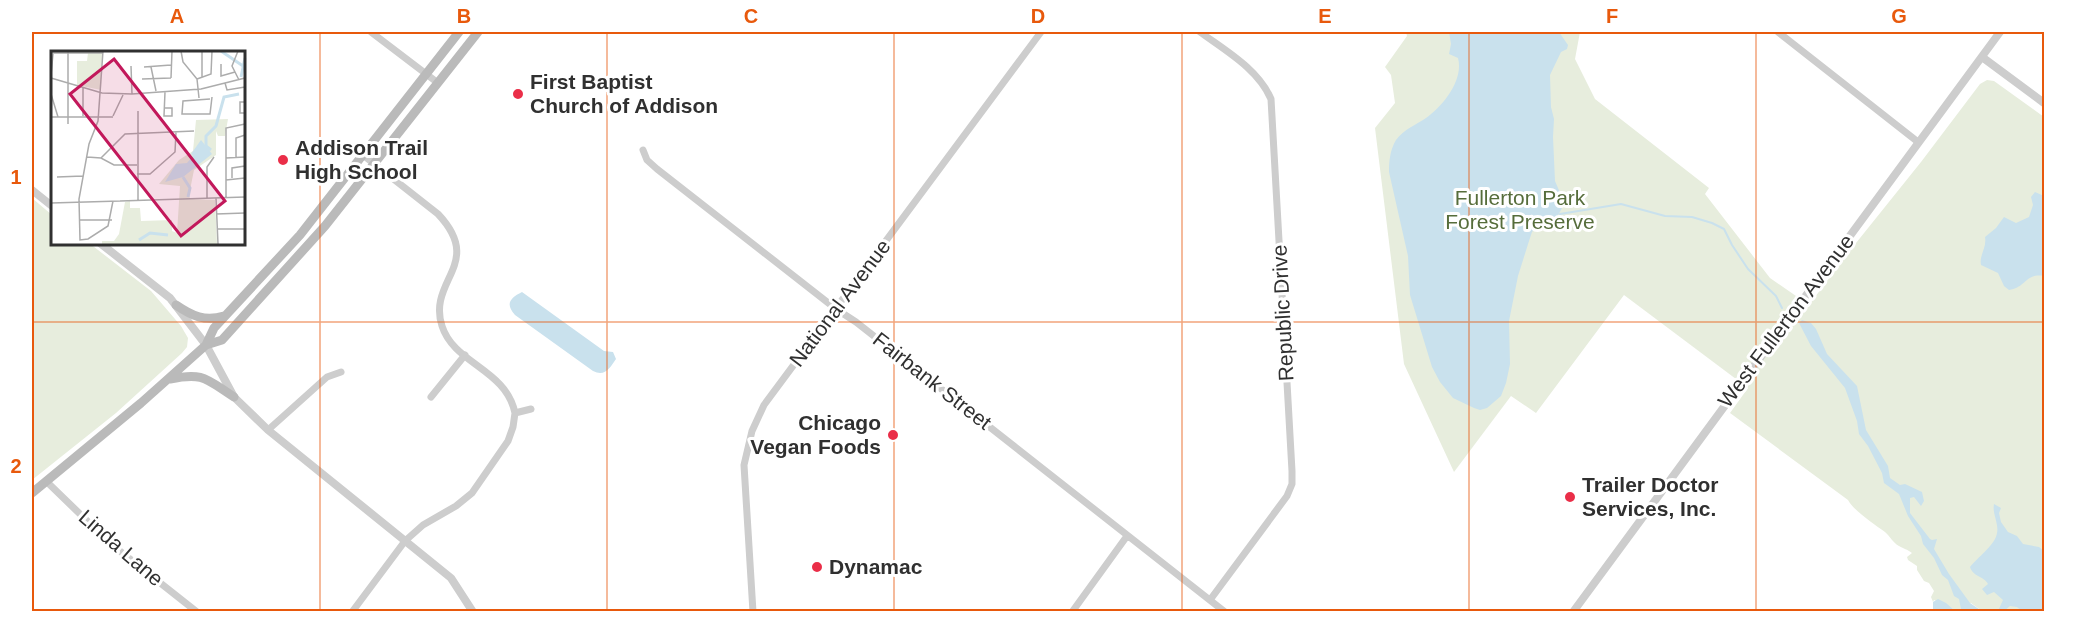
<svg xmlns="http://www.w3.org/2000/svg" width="2076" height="643" viewBox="0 0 2076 643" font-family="Arial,sans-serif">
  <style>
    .green { fill: #e7eddd }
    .water { fill: #c9e1ed }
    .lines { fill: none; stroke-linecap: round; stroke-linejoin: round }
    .stream { stroke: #c9e1ed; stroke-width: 2 }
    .minor { stroke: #cdcdcd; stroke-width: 7 }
    .tertiary { stroke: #cdcdcd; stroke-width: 8 }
    .secondary { stroke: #bababa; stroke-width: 9 }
    .grid { fill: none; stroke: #e8590c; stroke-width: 1.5; stroke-opacity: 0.55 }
    .poi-dot { fill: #ea2e48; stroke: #fff; stroke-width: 2 }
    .labels { text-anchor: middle; stroke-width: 6; stroke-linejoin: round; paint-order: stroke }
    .poi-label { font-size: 21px; font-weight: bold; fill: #303030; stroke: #fff; text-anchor: start }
    .park-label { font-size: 21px; fill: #566d3b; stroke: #fff }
    .street-label { font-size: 21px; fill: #303030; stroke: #fff }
    .inset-river { fill: none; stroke: #c9e1ed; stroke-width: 3 }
    .inset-road { fill: none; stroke: #acacac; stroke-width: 1.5 }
    .view { fill: #c2185b; fill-opacity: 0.15; stroke: #c2185b; stroke-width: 3 }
    .inset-edge { fill: none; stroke: #303030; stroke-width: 3 }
    .neatline { fill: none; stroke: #e8590c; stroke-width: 2 }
    .grid-label { font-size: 20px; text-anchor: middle; font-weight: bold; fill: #e8590c }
  </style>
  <rect width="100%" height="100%" fill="#fff"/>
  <path class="green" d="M1406 32H1580L1575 59 1595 99 1709 188 1705 194 1770 278 1809 305 1848 253 1921 162 1980 84 1987 80 1994 81 2044 117V611H1982L1971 603 1957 611 1934 600 1933 602 1931 597 1934 591 1929 583 1924 581 1917 570V566L1908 560 1907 557 1912 553C1907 549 1904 549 1899 546 1893 543 1890 536 1885 532 1874 524 1854 511 1848 500L1730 413 1748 388 1624 295 1536 413 1511 396 1454 472 1404 364 1375 128 1395 103 1391 75 1385 67 1407 36Z
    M32 198 52 215V243H89L151 291 181 326 188 338 187 347 182 353 116 413 32 480Z"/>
  <path class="water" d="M1449 32H1559L1568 45 1567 49 1561 52 1550 75 1551 107 1554 119 1553 137 1555 181 1561 195 1562 208 1556 219 1538 225 1532 232 1529 241 1518 276 1509 321 1510 364 1506 383 1501 396 1487 408 1480 410 1474 408 1453 398 1440 382 1432 367 1410 295 1408 256 1389 172C1389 161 1390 150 1396 140 1404 129 1416 125 1426 118 1443 106 1464 80 1458 58L1449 54 1451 44Z
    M2035 192 2044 196V276C2025 273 2026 288 2009 290L2004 286 1998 273 1981 265C1979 255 1987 248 1985 237L1996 228 2004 217 2016 223 2029 217 2033 205 2031 197Z
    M522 292 604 351 613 352 616 359C610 368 605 377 593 371L515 315C505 304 510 298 522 292Z
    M1802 320 1811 323 1816 329 1827 354 1857 386 1866 430 1888 466 1890 478 1900 485 1905 484 1922 492 1924 501 1921 506 1914 497 1910 498V513L1930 539 1932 540 1937 539 1934 549 1949 574 1970 603 1982 611 1934 612 1933 610V602L1938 599 1946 603 1954 610 1961 609 1959 599 1954 596 1948 580 1942 575 1934 558 1923 544 1921 536 1908 516 1899 494 1884 483 1882 473 1868 446 1859 434 1857 421 1845 388 1811 346 1799 323Z
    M1994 504 2001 508 1999 513 2001 522 2008 532 2017 536 2023 544 2039 547 2044 551V610L2022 611 2017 607 2010 606 2004 611H1998L2003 600 1994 592 1987 595 1982 589 1988 584C1984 576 1973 577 1970 567 1977 558 1996 544 1997 533 1999 523 1992 514 1994 504Z"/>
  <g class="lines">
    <path class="stream" d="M1560 214 1621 204 1665 216 1692 217 1712 223 1724 229 1732 245 1748 269 1776 296 1782 308"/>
    <path class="minor" d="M371 32 438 83
      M1200 32C1226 51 1258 69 1271 99L1292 471V484L1287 496 1210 600
      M1778 32 1918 142
      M643 150 647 160 657 169 836 309 856 322 1225 612
      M363 155 438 214C485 264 427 280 442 326 454 364 506 369 515 413L531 409
      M431 397 465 355
      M268 430 327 377 341 372
      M47 482 111 544 197 612
      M352 612 405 541 423 525 456 506 472 493 508 441 513 427 515 413
      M753 612 744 465 752 431 764 405 1041 32
      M1072 612 1127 536"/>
    <path class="tertiary" d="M1982 57 2044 103
      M32 190 52 206
      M100 243 170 298 206 345 234 397 268 430 451 578 473 612
      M1573 612 2000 32"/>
    <path class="secondary" d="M176 305C192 316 205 322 224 316
      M206 345 222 340 325 226 478 32
      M170 379C204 372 206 379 234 397
      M32 493 141 403 206 345 214 328 300 235 459 32"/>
  </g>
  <path class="grid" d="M320 32V612M607 32V612M894 32V612M1182 32V612M1469 32V612M1756 32V612M32 322H2044"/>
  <g class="poi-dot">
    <circle cx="518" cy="94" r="6"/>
    <circle cx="283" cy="160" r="6"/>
    <circle cx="893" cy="435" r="6"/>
    <circle cx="1570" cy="497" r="6"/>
    <circle cx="817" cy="567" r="6"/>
  </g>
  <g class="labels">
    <g class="poi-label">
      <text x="530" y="89">First Baptist<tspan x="530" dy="24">Church of Addison</tspan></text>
      <text x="295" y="155">Addison Trail<tspan x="295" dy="24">High School</tspan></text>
      <text x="881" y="430" text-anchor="end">Chicago<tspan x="881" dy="24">Vegan Foods</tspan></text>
      <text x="1582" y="492">Trailer Doctor<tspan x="1582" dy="24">Services, Inc.</tspan></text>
      <text x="829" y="574">Dynamac</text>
    </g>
    <g class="park-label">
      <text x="1520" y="205">Fullerton Park<tspan x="1520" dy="24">Forest Preserve</tspan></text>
    </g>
    <g class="street-label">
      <text transform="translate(840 303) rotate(-53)" y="7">National Avenue</text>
      <text transform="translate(1283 313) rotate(-93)" y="7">Republic Drive</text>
      <text transform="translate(1786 321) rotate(-53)" y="7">West Fullerton Avenue</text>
      <text transform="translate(932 381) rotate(38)" y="7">Fairbank Street</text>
      <text transform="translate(121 548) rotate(41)" y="7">Linda Lane</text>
    </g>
  </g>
  <g transform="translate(51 51)">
    <rect width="194" height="194" fill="#fff"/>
    <path d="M37 2H51L50 39 26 34V10H36ZM177 68 174 85H167L165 80V104L143 119 138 144 139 148 164 149 166 193H51V190H63L68 183 74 151 79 150V157H89L90 170 121 169V180L126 182 129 135 108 133 128 109 142 100 145 69Z" fill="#e7eddd"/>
    <path d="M150 89 161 103 132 126 114 131 125 113 136 112 142 105 140 103Z" fill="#c9e1ed"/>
    <path class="inset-river" d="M170 0 192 15M190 26 194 7M160 99 155 95V85L165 75 173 46 188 43M132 126 139 137 137 146M88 189 99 182 117 184"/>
    <path class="inset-road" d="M52 0 47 70 38 93 28 148 29 189 37 188 57 175 62 150M130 0 132 11 146 28 148 47M151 0V27M187 0 181 15 188 29M0 2H52M170 13V25L184 21M80 15 81 43M93 16 120 14M100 16 105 40M0 24 2 3M0 27 51 42 81 43 150 38 194 27M120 27 121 0M91 28 120 27M146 28 160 23 161 0M174 32 176 39 194 36M0 43 7 66M159 48 132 50 131 63H159L161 46M194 51H189V62H194M114 57H121V65H113L114 41V40M32 65V37M62 65 72 44M0 66H62M17 73V1M36 106 50 107 63 114H86M50 107 74 83 143 80M175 107 194 106M185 107V87L194 84M86 123H99L124 101 125 81M6 126 32 125M181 127V117L194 115M175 129 194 127M175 146V77L194 73M156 147V116L163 106M165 147 167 193M87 149V60M69 150 194 146M0 152 69 150M165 163 194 162M28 169H61M166 178H194"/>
    <path class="view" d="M63 8 174 150 130 185 19 43Z"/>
    <rect width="194" height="194" class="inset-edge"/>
  </g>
  <rect width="2076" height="643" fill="none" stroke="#ffffff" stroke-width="66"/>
  <rect x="33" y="33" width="2010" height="577" class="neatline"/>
  <g class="grid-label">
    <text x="177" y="23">A</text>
    <text x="464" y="23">B</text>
    <text x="751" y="23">C</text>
    <text x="1038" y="23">D</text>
    <text x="1325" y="23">E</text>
    <text x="1612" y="23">F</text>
    <text x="1899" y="23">G</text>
    <text x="16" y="184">1</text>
    <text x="16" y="473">2</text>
  </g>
</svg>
